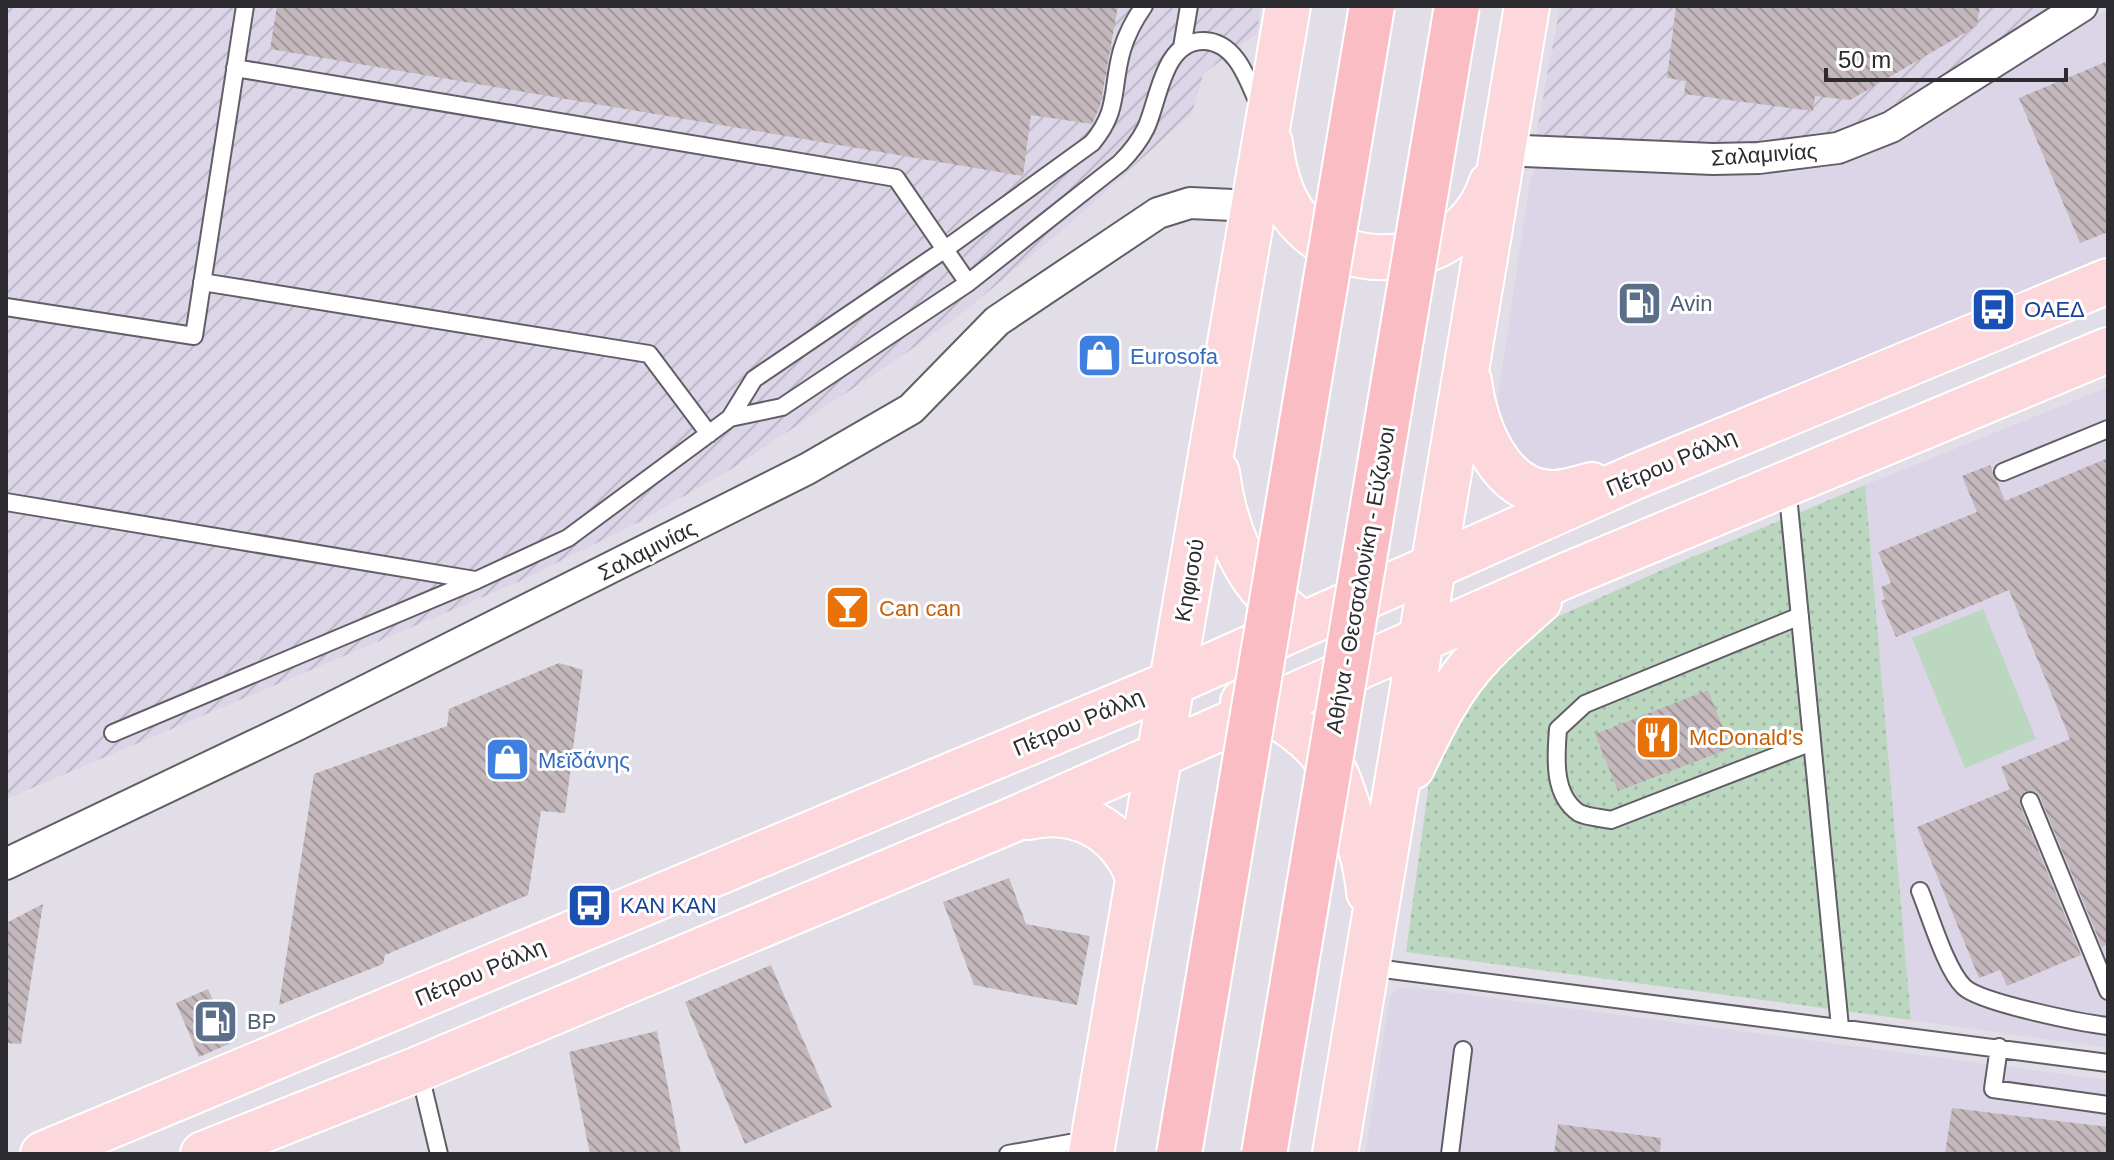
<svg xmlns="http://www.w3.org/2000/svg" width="2114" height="1160" viewBox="0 0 2114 1160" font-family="Arial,sans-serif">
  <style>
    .built { fill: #dcd5e7 }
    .industrial { fill: url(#industrial-furrows) }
    .grass { fill: url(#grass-dots) }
    .garden { fill: #bcd7c0 }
    .building { fill: url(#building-back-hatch) }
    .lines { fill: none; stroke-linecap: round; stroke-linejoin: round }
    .lane-casing { stroke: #625e67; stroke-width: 20 }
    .street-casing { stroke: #625e67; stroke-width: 34 }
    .primary-casing { stroke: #fff; stroke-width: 48 }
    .lane { stroke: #fff; stroke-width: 16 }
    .street { stroke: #fff; stroke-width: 30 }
    .primary { stroke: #fcd7db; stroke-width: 44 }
    .highway-bridge-casing { stroke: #fff; stroke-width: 48; stroke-linecap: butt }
    .highway-bridge { stroke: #fabdc3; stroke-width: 44 }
    .labels { text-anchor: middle; stroke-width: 6; stroke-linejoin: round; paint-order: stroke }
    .street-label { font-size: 22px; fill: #2c2b2f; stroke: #fff }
    .service-label { font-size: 22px; fill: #4e5e75; stroke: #fff; text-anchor: start }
    .transit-label { font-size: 22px; fill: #164399; stroke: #fff; text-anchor: start }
    .shop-label { font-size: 22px; fill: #366cbe; stroke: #fff; text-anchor: start }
    .food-label { font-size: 22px; fill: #c56008; stroke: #fff; text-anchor: start }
  </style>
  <defs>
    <pattern id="industrial-furrows" width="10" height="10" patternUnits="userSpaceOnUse" patternTransform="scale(2)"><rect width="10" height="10" fill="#dcd5e7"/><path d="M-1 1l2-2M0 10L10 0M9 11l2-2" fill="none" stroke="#bdb7c6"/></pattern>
    <pattern id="grass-dots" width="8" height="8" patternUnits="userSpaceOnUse" patternTransform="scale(2)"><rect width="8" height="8" fill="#bcd7c0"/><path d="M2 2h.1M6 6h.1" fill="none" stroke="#a2b9a5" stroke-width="1.8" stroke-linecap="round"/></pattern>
    <pattern id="building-back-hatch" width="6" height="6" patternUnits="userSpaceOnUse" patternTransform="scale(2)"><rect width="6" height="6" fill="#c4b8bc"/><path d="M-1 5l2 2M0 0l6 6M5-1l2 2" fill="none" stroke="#9f9699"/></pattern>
  </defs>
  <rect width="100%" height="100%" fill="#e2dee8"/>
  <path class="built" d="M2108 9V259L1614 464 1575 473 1538 471 1512 449 1498 421 1497 403 1530 181 1536 167 1548 162 1790 173 1827 167 1854 159 1914 129Z
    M2108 387V1048L1911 1020 1865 485Z
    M1409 987 2108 1080V1154H1365L1390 996 1398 989Z"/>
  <path class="industrial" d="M6 6H1261L1257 33 1203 74 1192 113 1072 222 961 314 893 362 731 469 639 522 518 582 6 799Z
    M1560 6H2053L1845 135 1764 145 1535 141Z"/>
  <path class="grass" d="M1865 485 1911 1020 1406 952 1429 782 1487 668 1530 629 1673 565Z"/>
  <path class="garden" d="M1983 609 2036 739 1965 768 1912 638Z"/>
  <path class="building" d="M277 6H1118L1100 106 1092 124 1031 115 1023 176 270 49Z
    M1676 6H1980L1977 26 1850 100 1815 96 1813 111 1684 94 1686 81 1667 78Z
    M2108 61V232L2080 243 2019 98Z
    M2108 458V944L2102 947 2040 797 2036 792 2027 791 2021 795 2020 805 2081 955 2007 986 2000 970 1979 978 1917 827 2010 789 2001 767 2070 739 2009 590 1896 637 1881 601 1885 599 1881 587 1891 583 1878 552 1977 512 1962 476 1990 465 2005 501Z
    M559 663 583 670 565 813 541 811 528 895 385 955 383 964 279 1005 314 774 447 726 449 709Z
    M1708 690 1731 748 1618 791 1595 734Z
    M1009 878 1026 924 1090 936 1077 1005 974 985 943 902Z
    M43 904 21 1044 6 1043V923Z
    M771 965 832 1107 745 1144 685 1002Z
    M208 989 231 1043 199 1057 176 1003Z
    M657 1031 681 1154H590L569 1052Z
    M1952 1108 2108 1127V1154H1945Z
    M1558 1124 1661 1138 1660 1154H1554Z"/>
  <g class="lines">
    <defs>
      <path id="lane" d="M1182 47 1189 6
        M235 68 896 178 968 283
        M202 282 649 354 709 434
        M6 307 194 336 245 6
        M730 418 782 407 968 283 1120 163C1131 152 1139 142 1146 128 1159 100 1163 40 1204 41 1238 42 1249 84 1261 110
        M2003 472 2108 429
        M1787 485 1840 1027
        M6 502 475 580
        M1800 616 1585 704 1558 729C1556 756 1552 795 1579 813 1587 817 1602 818 1611 820L1812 742
        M113 733 477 580 568 538 730 418 754 379 944 250 1092 143C1120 110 1111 88 1122 50 1127 33 1134 20 1144 6
        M2030 801 2108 991
        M1920 891C1930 915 1946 970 1964 987 1981 1003 2082 1023 2108 1026
        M1368 967 2108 1063
        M1999 1047 1993 1089 2108 1105
        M419 1070 439 1154
        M1008 1154 1092 1139
        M1450 1154 1463 1050"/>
      <path id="street" d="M1502 150 1713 159 1759 158 1838 148 1891 127 2082 6
        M6 864 297 725 807 469 911 409 997 321 1158 213 1190 203 1254 206"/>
      <path id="primary" d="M1270 143C1273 167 1278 191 1292 212 1342 283 1464 268 1491 184
        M1469 381C1474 425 1500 495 1554 493 1566 493 1580 488 1592 485
        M1217 473C1223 516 1236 561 1267 594 1276 603 1286 610 1295 619
        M1243 702C1280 714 1316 738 1335 773 1342 787 1346 804 1352 820 1360 843 1367 867 1369 892
        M1412 767C1431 728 1450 687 1480 656 1498 636 1519 619 1539 601
        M1028 817C1077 806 1120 829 1138 877
        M43 1154 1172 683 1637 476 2108 281
        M203 1154 418 1069 1010 821 1567 575 2108 350
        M1091 1154 1288 6
        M1335 1154 1527 6"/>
    </defs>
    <use href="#lane" class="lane-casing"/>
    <use href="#street" class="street-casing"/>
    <use href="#primary" class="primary-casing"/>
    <use href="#lane" class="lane"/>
    <use href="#street" class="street"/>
    <use href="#primary" class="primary"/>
    <defs>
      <path id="highway-bridge" d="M1179 1154 1372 6
        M1264 1154 1457 6"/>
    </defs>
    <use href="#highway-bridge" class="highway-bridge-casing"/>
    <use href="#highway-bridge" class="highway-bridge"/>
  </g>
  <defs>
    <symbol id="fuel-square" viewBox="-11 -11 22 22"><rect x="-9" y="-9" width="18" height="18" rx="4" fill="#5c6f8a" stroke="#fff"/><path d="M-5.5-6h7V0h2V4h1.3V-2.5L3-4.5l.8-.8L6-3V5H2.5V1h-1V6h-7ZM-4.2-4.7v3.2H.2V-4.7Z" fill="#fff"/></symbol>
    <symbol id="bus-square" viewBox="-11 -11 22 22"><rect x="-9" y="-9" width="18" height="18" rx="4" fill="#1a4fb4" stroke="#fff"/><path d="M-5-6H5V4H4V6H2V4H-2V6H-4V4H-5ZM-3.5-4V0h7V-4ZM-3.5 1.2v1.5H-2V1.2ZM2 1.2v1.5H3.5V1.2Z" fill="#fff"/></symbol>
    <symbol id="shop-square" viewBox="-11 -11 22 22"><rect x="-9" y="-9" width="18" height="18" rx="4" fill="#3f7fe0" stroke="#fff"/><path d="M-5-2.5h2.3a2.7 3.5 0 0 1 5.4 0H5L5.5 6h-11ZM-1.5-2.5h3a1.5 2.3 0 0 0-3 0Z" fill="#fff"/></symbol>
    <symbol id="bar-square" viewBox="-11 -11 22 22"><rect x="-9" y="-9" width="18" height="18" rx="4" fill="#e8710a" stroke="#fff"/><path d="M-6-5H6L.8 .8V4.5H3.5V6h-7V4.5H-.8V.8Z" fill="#fff"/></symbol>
    <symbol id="restaurant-square" viewBox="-11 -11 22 22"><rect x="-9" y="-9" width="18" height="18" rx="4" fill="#e8710a" stroke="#fff"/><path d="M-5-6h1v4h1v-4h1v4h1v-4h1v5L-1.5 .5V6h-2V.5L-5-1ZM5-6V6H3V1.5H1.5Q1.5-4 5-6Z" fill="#fff"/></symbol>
  </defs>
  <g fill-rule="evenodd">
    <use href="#fuel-square" x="1614" y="278" width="51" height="51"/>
    <use href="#bus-square" x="1968" y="284" width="51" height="51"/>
    <use href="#shop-square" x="1074" y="330" width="51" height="51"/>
    <use href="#bar-square" x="822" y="582" width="51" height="51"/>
    <use href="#restaurant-square" x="1632" y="712" width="51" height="51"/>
    <use href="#shop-square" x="482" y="734" width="51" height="51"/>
    <use href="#bus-square" x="564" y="880" width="51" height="51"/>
    <use href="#fuel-square" x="190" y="996" width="51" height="51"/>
  </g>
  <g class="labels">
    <g class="street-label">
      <text transform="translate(1764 154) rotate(-4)" y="8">Σαλαμινίας</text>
      <text transform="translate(1671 462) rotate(-23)" y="8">Πέτρου Ράλλη</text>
      <text transform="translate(647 550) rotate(-27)" y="8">Σαλαμινίας</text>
      <text transform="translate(1189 580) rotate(-80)" y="8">Κηφισού</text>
      <text transform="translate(1360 580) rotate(-80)" y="8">Αθήνα - Θεσσαλονίκη - Εύζωνοι</text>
      <text transform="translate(1078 722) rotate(-23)" y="8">Πέτρου Ράλλη</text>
      <text transform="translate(480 972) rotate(-23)" y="8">Πέτρου Ράλλη</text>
    </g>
    <g class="service-label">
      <text x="1670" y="311">Avin</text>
      <text x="247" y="1029">BP</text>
    </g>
    <g class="transit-label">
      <text x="2024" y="317">ΟΑΕΔ</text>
      <text x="620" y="913">ΚΑΝ ΚΑΝ</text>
    </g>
    <g class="shop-label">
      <text x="1130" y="364">Eurosofa</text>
      <text x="538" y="768">Μεϊδάνης</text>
    </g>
    <g class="food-label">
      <text x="879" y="616">Can can</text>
      <text x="1689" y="745">McDonald's</text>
    </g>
  </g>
  <rect width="2114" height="1160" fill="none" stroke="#2c2b2f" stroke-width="16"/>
  <path d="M1826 68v12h240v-12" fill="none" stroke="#2c2b2f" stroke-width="4"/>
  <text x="1838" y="68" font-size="24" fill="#2c2b2f" stroke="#ffffff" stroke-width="6" paint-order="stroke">50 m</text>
</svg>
